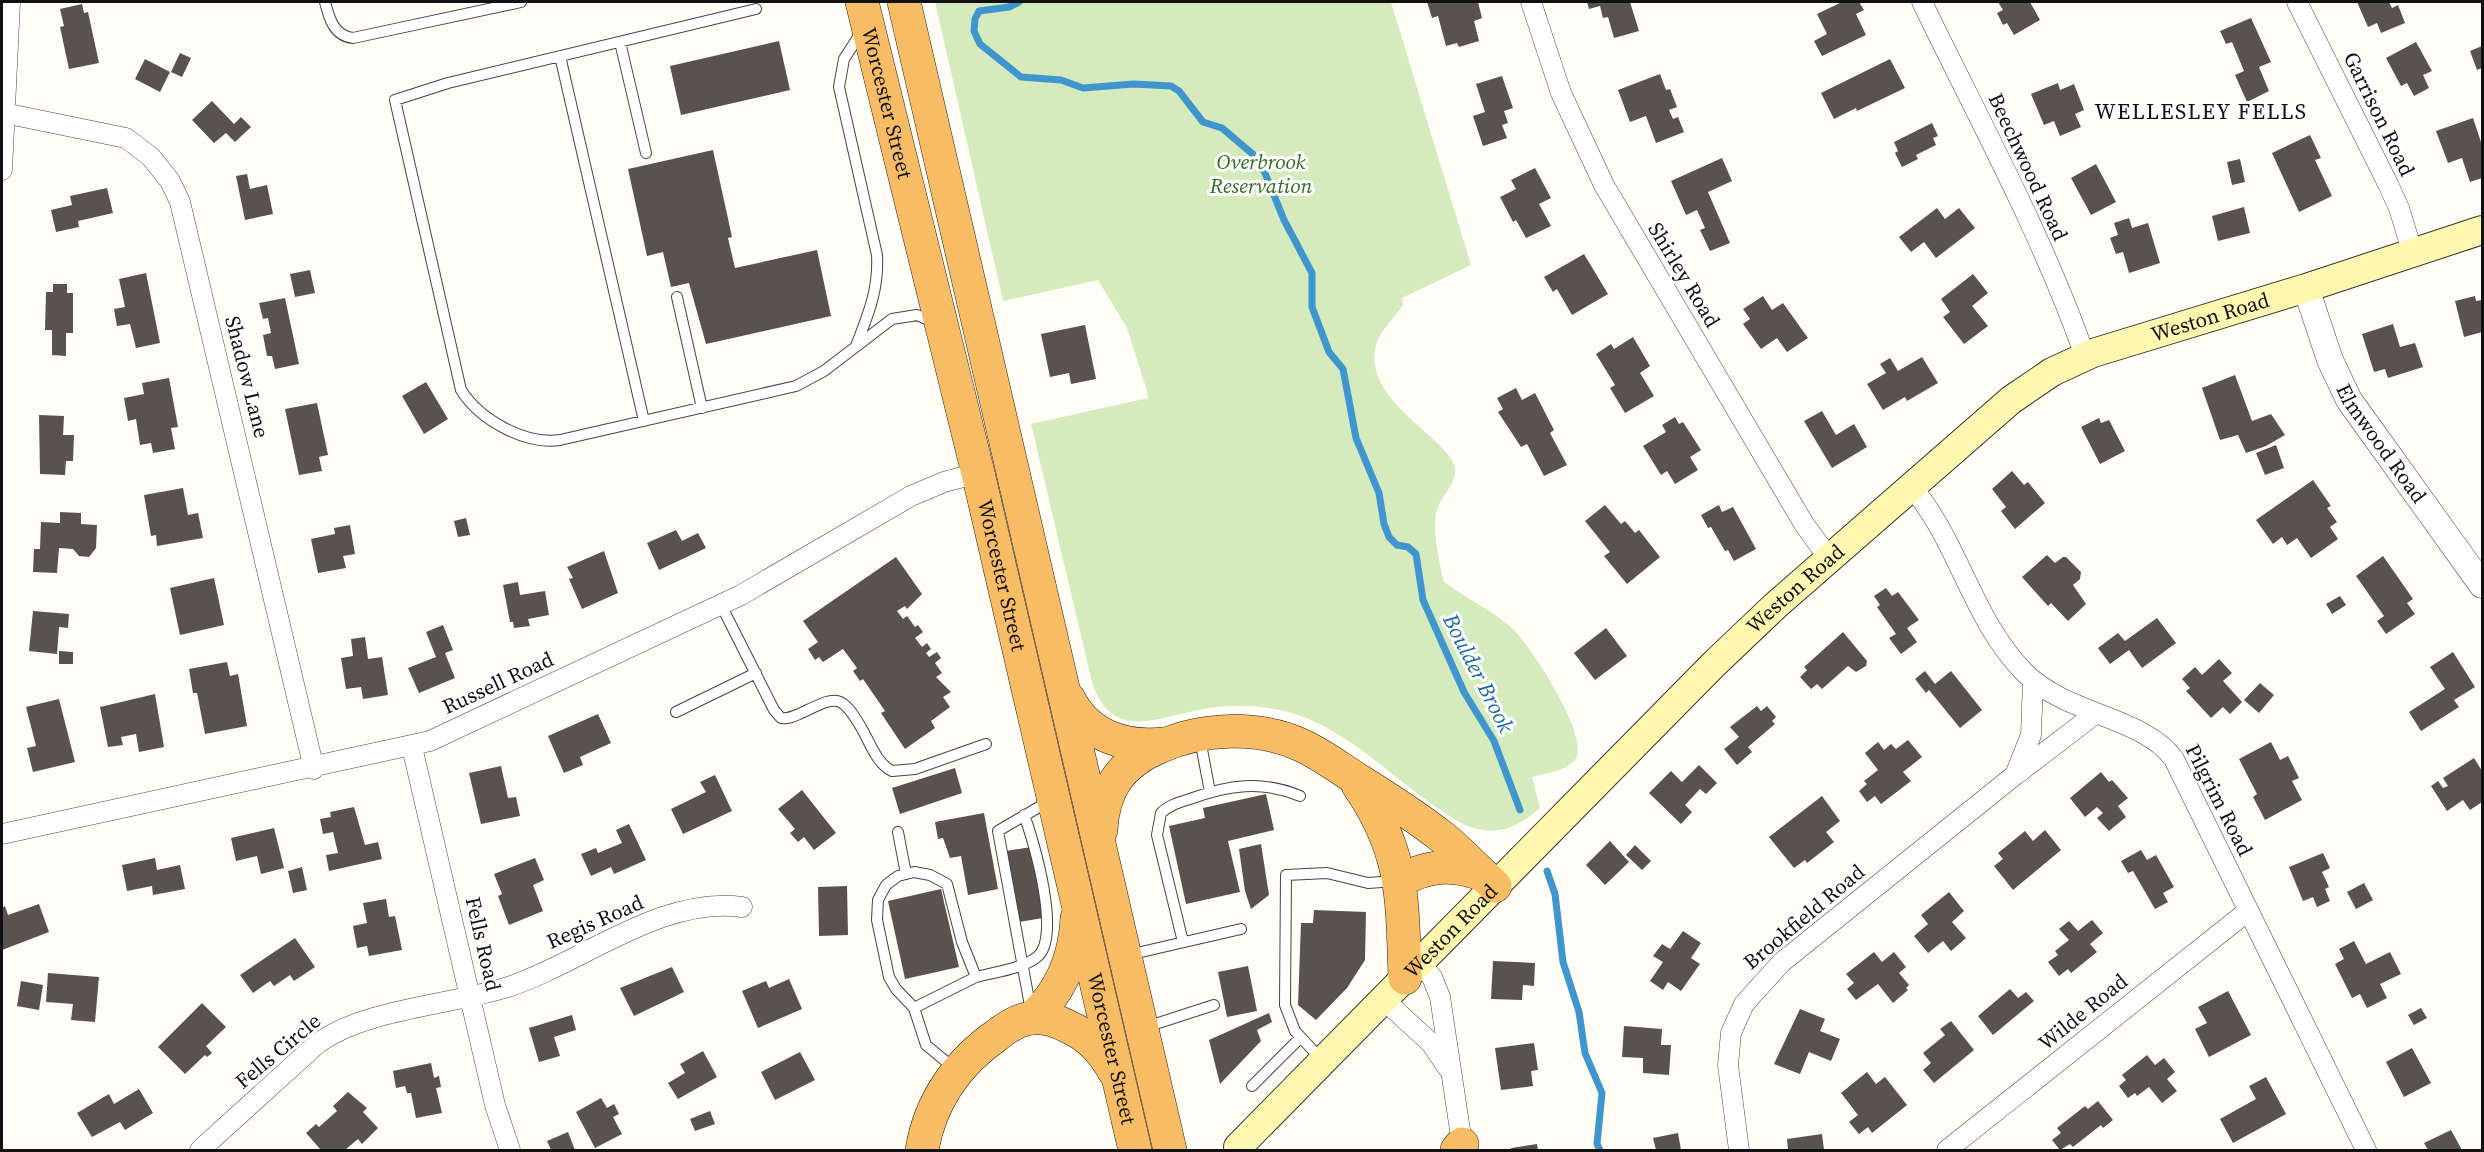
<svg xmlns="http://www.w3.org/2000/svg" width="2484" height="1152" viewBox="0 0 2484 1152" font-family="'Source Serif 4',serif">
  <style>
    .green { fill: #d5ebbd }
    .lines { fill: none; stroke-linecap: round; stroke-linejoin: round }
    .stream { stroke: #3f96cf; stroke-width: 7 }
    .building { fill: #5a524d }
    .service-casing { stroke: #444; stroke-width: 12 }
    .minor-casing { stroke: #444; stroke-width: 21 }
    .tertiary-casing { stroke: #444; stroke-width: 27 }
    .secondary-casing { stroke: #333; stroke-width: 30 }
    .trunk-casing { stroke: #222; stroke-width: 34 }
    .service { stroke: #fff; stroke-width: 10 }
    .minor { stroke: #fff; stroke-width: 20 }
    .tertiary { stroke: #fff; stroke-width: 26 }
    .secondary { stroke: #fff6b0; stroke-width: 28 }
    .trunk { stroke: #f7bc64; stroke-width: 33 }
    .labels { text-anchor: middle; stroke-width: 6; stroke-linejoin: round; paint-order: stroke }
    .street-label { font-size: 21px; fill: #111; stroke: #fff }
    .park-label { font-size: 21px; font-style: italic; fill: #2f6b1f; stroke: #fff }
    .neighbourhood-label { font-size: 22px; letter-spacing: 1.5px; fill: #111; stroke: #fff }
    .water-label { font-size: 22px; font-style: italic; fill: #1768a6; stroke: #fff }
  </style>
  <rect width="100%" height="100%" fill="#fffdf5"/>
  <path class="green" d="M935 2H1391L1471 265 1402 298 1403 305C1396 316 1381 330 1377 342 1363 383 1407 415 1433 439 1440 446 1453 457 1455 468 1457 484 1441 496 1437 510 1431 526 1440 565 1444 582 1466 598 1493 611 1513 629 1530 645 1594 741 1574 761 1563 772 1546 773 1532 777L1540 808C1517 829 1493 838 1463 824 1398 789 1346 718 1268 708 1247 705 1225 705 1204 709 1157 717 1109 744 1091 678L1031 424 1148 398 1147 391 1127 328 1098 280 1003 301Z"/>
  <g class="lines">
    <path class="stream" d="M1019 2 1009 7 979 11 975 19 974 31 980 44 1021 77 1061 80 1083 88 1134 84 1171 86 1179 91 1203 122 1222 128 1255 156 1265 173 1284 220 1312 273V307L1329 352 1343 369 1356 438 1379 493 1384 524 1389 537 1397 545 1408 547 1416 554 1423 600 1464 692 1494 741 1520 810
      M1547 871 1555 894 1563 962 1579 1012 1585 1053 1602 1093 1597 1144 1600 1150"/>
  </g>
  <path class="building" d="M1427 2H1478L1482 18 1474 21 1479 41 1459 47 1457 43 1446 46 1438 16 1432 18Z
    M1587 2H1630L1639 31 1614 38 1608 17 1603 18 1600 6 1589 9Z
    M1842 2H1859L1864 10 1856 14 1866 35 1822 56 1814 41 1827 34 1817 14Z
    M1998 2H2030L2040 20 2014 35 2007 23 2003 25 1997 13 2003 10Z
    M2357 2H2389L2392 8 2398 5 2405 23 2381 33 2377 23 2368 27Z
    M82 4 84 13 88 12 99 63 69 69 60 27 64 26 60 9Z
    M2251 18 2271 62 2259 67 2269 91 2247 102 2235 75 2244 71 2232 42 2226 44 2220 31Z
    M779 41 790 90 681 115 670 66Z
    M2416 42 2432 71 2423 75 2429 88 2414 96 2407 83 2401 86 2386 58Z
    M2482 46V68L2477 70 2470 51Z
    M180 53 191 58 182 77 171 72Z
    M145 59 170 72 160 92 135 79Z
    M1890 59 1905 88 1857 111 1856 108 1834 119 1821 93Z
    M1660 74 1666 90 1670 89 1677 107 1669 110 1673 119 1678 117 1684 132 1656 143 1646 116 1630 122 1618 90Z
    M1502 76 1513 108 1504 111 1508 123 1502 125 1507 138 1483 146 1473 116 1485 112 1476 84Z
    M2058 83 2060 90 2074 84 2084 110 2075 114 2081 127 2060 136 2054 121 2044 125 2031 94Z
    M212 101 234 124 241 117 251 127 235 142 226 133 214 143 192 120Z
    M2473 118 2482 145V178L2470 182 2462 158 2448 163 2436 131Z
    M1932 123 1938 136 1933 138 1936 145 1916 155 1918 159 1902 167 1895 153 1898 151 1894 142Z
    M2310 135 2321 158 2315 160 2332 196 2299 212 2272 153Z
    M713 150 732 237 728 238 735 268 817 250 831 316 706 344 689 283 671 287 663 252 647 256 628 169Z
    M1722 158 1732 181 1708 192 1730 243 1710 251 1700 230 1705 228 1697 210 1686 215 1671 181Z
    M2240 159 2245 182 2232 185 2227 162Z
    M2096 164 2116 202 2091 215 2071 178Z
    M1535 168 1551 198 1539 204 1551 226 1526 238 1516 220 1513 222 1500 197 1516 189 1511 180Z
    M247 174 250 189 267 185 273 214 245 220 236 176Z
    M107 188 113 213 78 221 79 227 56 232 51 210 72 205 70 196Z
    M2244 207 2250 233 2218 241 2212 216Z
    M1937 208 1945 219 1959 208 1975 228 1936 258 1924 242 1911 252 1899 237Z
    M2129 218 2132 228 2148 223 2160 263 2129 273 2123 252 2116 254 2110 238 2118 235 2114 223Z
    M1584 254 1608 294 1572 315 1557 289 1553 292 1544 277Z
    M310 270 315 293 295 297 290 274Z
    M146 273 160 343 136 348 130 324 117 326 114 309 125 307 119 279Z
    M1973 274 1988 293 1972 306 1988 326 1964 344 1943 317 1950 312 1941 299Z
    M53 284H67V293H73V333H66V356L52 355V330H45L46 292H53Z
    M1763 296 1772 310 1783 303 1808 338 1787 352 1777 338 1761 349 1743 324 1750 319 1743 309Z
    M2475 296 2476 301 2482 300V332L2464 337 2455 301Z
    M285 298 299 364 275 369 272 356H267L263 335 271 333 268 318 263 319 259 303Z
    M2393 324 2400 347 2415 343 2423 367 2388 378 2385 369 2374 372 2362 334Z
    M1085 325 1096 379 1071 384 1069 373 1050 377 1041 334Z
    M1633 337 1650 366 1640 373 1654 396 1625 413 1610 388 1615 385 1596 354 1611 344 1614 349Z
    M1922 357 1938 383 1907 401 1905 397 1883 410 1867 384 1886 373 1880 364 1890 358 1898 371Z
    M2235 375 2252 421 2271 414 2285 435 2266 446 2246 453 2238 435 2220 440 2202 388Z
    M169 378 178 427 171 428 175 449 153 453 151 443 140 445 136 419 128 421 124 398 144 394 142 383Z
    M426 382 448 419 424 434 402 396Z
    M1516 388 1522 400 1535 393 1554 430 1550 433 1567 465 1544 476 1527 444 1521 447 1498 412 1503 409 1497 398Z
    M317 403 328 455 319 457 322 471 299 475 285 409Z
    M1822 411 1836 435 1854 424 1867 447 1832 468 1804 421Z
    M39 415 64 416 63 435H74L73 461H66L65 475 40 474Z
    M1675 417 1679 424 1683 422 1701 450 1690 457 1698 470 1675 484 1667 471 1661 475 1643 446 1666 432 1662 425Z
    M2099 418 2101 423 2109 420 2125 451 2100 464 2081 427Z
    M2276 445 2284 468 2265 475 2256 453Z
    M2012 471 2024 485 2028 482 2045 503 2015 529 2001 511 2006 507 1992 489Z
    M2313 480 2331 506 2327 508 2337 522 2330 527 2338 539 2311 558 2297 538 2287 545 2282 537 2273 544 2256 520Z
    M183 488 188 515 198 513 203 538 157 546 156 535 151 536 144 495Z
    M1605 505 1621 524 1625 521 1635 533 1639 530 1660 557 1627 584 1604 556 1610 552 1585 521Z
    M1719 505 1722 512 1733 507 1756 549 1734 561 1728 550 1725 551 1711 527 1708 528 1701 515Z
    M60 512 81 513V524L97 525 96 548 89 557 79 556 73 549 59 548 57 573 33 572 34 549H40L41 522 60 523Z
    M466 518 470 535 458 537 454 521Z
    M350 525 355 554 343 556 346 568 318 573 311 539 335 534 334 528Z
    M676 530 682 541 698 533 706 548 659 570 647 543Z
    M604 551 618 593 582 609 569 579 573 578 567 567Z
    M2047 555 2055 563 2063 557H2066L2081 572 2080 579 2073 585 2086 604 2068 621 2051 603 2048 606 2022 577Z
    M2383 556 2413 599 2407 603 2415 614 2386 634 2377 621 2384 616 2356 576Z
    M896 557 922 594 907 609 905 606 897 611 903 619 907 616 915 627 918 625 923 632 915 638 922 647 927 643 931 649 926 653 929 657 937 652 941 658 935 663 942 673 936 677 951 692 943 697 950 707 931 721 935 728 905 749 881 713 885 711 863 679 860 681 853 671 857 668 843 649 823 662 819 657 815 660 808 649 818 642 803 621Z
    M214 578 224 625 180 635 170 588Z
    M518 582 520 595 545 591 549 615 528 619 530 626 514 628 513 622H510L503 585Z
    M1886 588 1892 596 1898 592 1919 620 1907 628 1917 642 1901 654 1889 638 1896 634 1877 607 1880 605 1874 596Z
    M2340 596 2346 605 2332 614 2326 604Z
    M33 611 69 614 68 628 59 627 57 654 29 651Z
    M2157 618 2176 643 2142 668 2129 650 2110 664 2098 648 2118 633 2125 641Z
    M443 625 453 650 445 653 455 678 419 693 408 668 436 657 426 632Z
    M1606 628 1627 656 1595 680 1574 653Z
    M1843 632 1867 661 1866 666 1856 672 1848 666 1822 689 1817 684 1811 689 1800 677 1807 670 1804 667Z
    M365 637 368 659 382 657 388 695 363 699 361 687 346 689 341 658 353 656 351 639Z
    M59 651 73 652V664H59Z
    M2453 652 2475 687 2454 700 2459 707 2421 731 2409 712 2445 689 2430 667Z
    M2219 659 2232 673 2223 681 2242 702 2230 714 2223 707 2211 718 2186 691 2190 688 2182 679 2195 667 2202 675Z
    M227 662 230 676 238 674 247 726 205 734 197 693H193L189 669Z
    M1925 671 1935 684 1951 671 1982 710 1960 728 1929 690 1926 693 1915 679Z
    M2260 683 2274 695 2259 713 2244 700Z
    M155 694 164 747 139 752 136 734 121 737 123 745 108 747 100 707Z
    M59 699 75 762 33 772 27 748 36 746 26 707Z
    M1757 706 1761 711 1767 706 1776 717 1772 721 1775 724 1748 747 1752 752 1737 765 1724 749 1739 737 1730 727Z
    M598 714 611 743 580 757 583 765 564 773 548 736Z
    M1908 740 1922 757 1903 772 1911 781 1881 804 1875 796 1867 802 1859 791 1867 784 1864 781 1878 770 1865 753 1878 742 1884 750 1891 744 1896 749Z
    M2271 742 2280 760 2288 756 2299 778 2292 781 2302 800 2265 820 2253 797 2257 794 2239 759Z
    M2474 758 2482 771V802L2470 810 2463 800 2447 811 2431 786 2438 781 2443 788 2448 786 2443 778Z
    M1699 765 1717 783 1706 794 1700 789 1685 805 1692 812 1681 824 1649 793 1671 771 1682 782Z
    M501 766 508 798 516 797 520 816 481 824 469 773Z
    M955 768 962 793 900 814 892 788Z
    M2101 772 2109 782 2112 780 2128 798 2118 806 2126 817 2109 831 2097 818 2103 813 2097 807 2085 817 2070 798Z
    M715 775 732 811 683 834 671 809 706 792 700 782Z
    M802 790 836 833 814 850 804 837 798 842 790 833 795 829 778 809Z
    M1266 794 1274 830 1228 841 1240 892 1186 904 1169 826 1205 818 1203 808Z
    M1822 796 1840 821 1826 832 1834 842 1807 863 1805 860 1794 868 1769 837Z
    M354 807 365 845 378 842 382 859 329 871 326 855 338 853 333 832 323 834 320 819 331 817 330 812Z
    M984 813 998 889 968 895 961 856 950 858 943 838 938 839 935 822Z
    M629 824 646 860 614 874 611 867 591 876 581 854 596 848 598 853 622 843 616 830Z
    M274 828 284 868 261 874 257 856 236 861 231 838Z
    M2045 830 2061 850 2013 890 1994 866 2003 859 1998 853 2025 831 2033 841Z
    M1610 841 1629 862 1605 885 1586 865Z
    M1261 844 1269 895 1251 909 1245 891 1239 849Z
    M1635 845 1651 861 1642 870 1626 855Z
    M1031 847 1043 918 1019 922 1006 851Z
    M2141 850 2147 860 2156 855 2174 887 2163 893 2168 902 2155 909 2133 871 2128 873 2121 861Z
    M2323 853 2330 868 2322 872 2329 887 2325 889 2330 901 2317 907 2313 897 2303 901 2289 867Z
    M155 858 157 870 180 865 185 889 153 895 152 886 127 891 122 865Z
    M535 858 544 880 533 885 543 911 509 925 498 896 502 894 494 874Z
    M302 867 307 890 293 893 288 871Z
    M2364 883 2373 900 2356 909 2347 892Z
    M847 886 848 935 819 936 818 887Z
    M941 889 959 967 905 979 888 901Z
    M1949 892 1964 911 1952 922 1966 938 1951 951 1943 941 1928 953 1914 936 1928 924 1921 915Z
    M386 899 389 917 395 916 402 950 369 956 367 946 357 948 353 926 367 923 363 903Z
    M39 904 49 932 2 950V908L5 906 8 915Z
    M1314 910 1366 912 1365 960 1347 988 1316 1020 1298 1005 1301 923H1313Z
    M2092 920 2103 933 2090 944 2097 952 2071 973 2068 969 2059 976 2048 962 2058 955 2055 951 2069 940 2059 929 2069 921 2078 931Z
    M1683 931 1701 943 1691 958 1700 964 1681 991 1668 982 1663 990 1650 981 1663 962 1653 956 1662 944 1670 949Z
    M295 938 315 967 294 981 290 975 274 986 270 981 253 993 240 975Z
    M2354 941 2366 964 2390 952 2401 974 2380 984 2387 998 2367 1008 2360 994 2352 998 2335 964 2344 959 2339 949Z
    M1874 952 1882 962 1894 952 1906 967 1899 973 1909 985 1906 988 1908 990 1893 1003 1878 984 1856 1000 1847 989 1854 983 1846 974Z
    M1493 961 1535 963 1534 986 1523 985 1522 1000 1491 999Z
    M1248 966 1257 1011 1227 1017 1218 972Z
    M672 967 684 992 634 1016 620 988Z
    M48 973 99 977 95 1022 71 1020 73 1004 46 1002Z
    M789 979 802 1009 758 1028 742 991 766 981 769 988Z
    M21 981 43 985 39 1010 17 1006Z
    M2010 989 2018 998 2026 992 2034 1001 1993 1035 1978 1016Z
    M2228 991 2251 1035 2209 1057 2195 1029 2207 1023 2198 1007Z
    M202 1003 226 1027 206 1046 212 1053 207 1057 205 1055 185 1074 158 1047Z
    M2421 1008 2427 1018 2414 1025 2408 1015Z
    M1800 1009 1825 1019 1820 1031 1840 1039 1831 1061 1809 1052 1800 1074 1774 1064Z
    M1269 1013 1272 1022 1257 1030 1261 1041 1220 1084 1209 1040Z
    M572 1015 576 1030 554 1037 560 1056 539 1062 529 1028Z
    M1951 1021 1974 1050 1934 1083 1923 1070 1931 1063 1923 1053 1945 1035 1940 1029Z
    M1624 1026 1662 1029 1661 1045H1671L1669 1075 1643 1073V1058L1622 1057Z
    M1534 1043 1538 1070 1531 1071 1533 1086 1501 1090 1495 1048Z
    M2412 1048 2431 1083 2404 1097 2386 1062Z
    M703 1051 717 1077 678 1099 668 1083 685 1073 680 1064Z
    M800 1052 815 1080 775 1100 761 1072Z
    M2147 1055 2155 1065 2164 1058 2175 1072 2167 1079 2177 1091 2162 1103 2149 1087 2137 1096 2135 1093 2128 1098 2119 1086 2126 1080 2122 1075Z
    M431 1063 434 1078 439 1076 441 1087 436 1088 442 1113 416 1118 411 1093H407L405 1086 396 1088 393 1071Z
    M1867 1072 1876 1084 1885 1077 1907 1105 1872 1133 1868 1127 1859 1134 1849 1122 1858 1115 1841 1093Z
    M2266 1077 2286 1114 2233 1143 2220 1119 2256 1099 2249 1086Z
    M139 1089 153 1113 125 1130 120 1122 92 1137 77 1113 109 1094 114 1104Z
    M348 1092 367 1108 363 1112 378 1128 362 1144 358 1139 345 1150H321L306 1133 316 1124 319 1127 337 1111 333 1106Z
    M601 1098 607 1108 614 1104 619 1114 613 1117 622 1134 595 1148 576 1112Z
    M2098 1101 2113 1120 2103 1128 2101 1125 2073 1147 2070 1144 2060 1150 2052 1140 2061 1133 2057 1128 2085 1106 2088 1109Z
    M710 1111 715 1124 695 1131 690 1119Z
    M2451 1130 2462 1150H2428L2424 1143Z
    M568 1132 575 1150H551L547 1141Z
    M1678 1133 1681 1150H1656L1653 1138Z
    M1822 1134 1824 1150H1788L1787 1139Z
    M1537 1144 1538 1150H1511V1148Z"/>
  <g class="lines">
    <defs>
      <path id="service" d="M325 2C329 18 334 36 353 38L521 2
        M756 9 448 83 395 100 461 390C480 420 525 445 560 440L796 386 824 371 892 319 917 315 935 323
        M620 42 646 153
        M560 56 644 421
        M677 297 702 408
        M856 346C868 315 879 289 877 255L839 87 844 59 862 31
        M721 605 774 710 781 718C788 719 792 717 799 714 836 697 840 691 862 729 870 743 877 764 892 771L915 769 986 744
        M676 712 756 673
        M1200 739 1210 792
        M898 832 906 874
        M1183 942 1157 835 1161 813C1169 805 1180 802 1190 799 1228 785 1262 780 1300 796
        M1128 955 1241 929
        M976 977C994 972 1022 969 1037 957 1062 938 1034 841 1024 815
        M914 1008 976 977 962 942 947 884 930 875 914 872 898 876 886 885 878 900 877 920 889 977 896 989 914 1008 926 1045 955 1069
        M1031 1011 998 831 1051 800
        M1146 1027 1214 1005
        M1321 1059 1295 1031 1285 1005 1286 875 1327 873 1368 883 1396 881
        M1252 1086 1300 1038"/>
      <path id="minor" d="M1531 2 1561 93 1604 185 1804 524 1828 557
        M1922 2C1978 118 2042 234 2085 356
        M2297 2 2388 184 2399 208 2412 251
        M4 113 126 138 151 157 170 181 180 202 314 769
        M2 170 10 2
        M1911 486C1959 542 1972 620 2025 673 2067 715 2144 717 2174 759L2366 1150
        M412 747 495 1105 510 1150
        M2018 773 2095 714
        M2 834 430 741 741 595 911 496 944 482 978 473
        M1420 963 1432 977 1440 997 1463 1150
        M1384 1000 1431 1043 1447 1067
        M200 1150 317 1044C363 1009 451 1005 508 987 581 963 663 895 742 907
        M1739 1150 1728 1065 1731 1033 1744 1004 1782 962 2015 775 2031 735 2033 680
        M1947 1150 2248 911"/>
      <g id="tertiary">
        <path id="s1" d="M2306 288 2330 360 2349 400 2482 585"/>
      </g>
      <g id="secondary">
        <path id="s2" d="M1238 1147 1715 663 1775 606 2011 400 2052 372 2093 353 2306 288 2482 230"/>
      </g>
      <g id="trunk">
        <path id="s3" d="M862 2 978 473 1135 1150"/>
        <path d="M904 2 1170 1150"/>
        <path d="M1069 699C1087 736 1125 748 1164 744"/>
        <path d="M1358 785C1405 853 1402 900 1405 978"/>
        <path d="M1101 830C1103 789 1121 763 1159 747 1202 728 1257 725 1301 745 1323 755 1342 770 1363 783 1390 800 1417 817 1442 837 1461 852 1477 870 1495 886"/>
        <path d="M1400 881C1427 865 1453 863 1483 875"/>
        <path d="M1032 1018C1061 992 1075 957 1077 918"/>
        <path d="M922 1150C930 1102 957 1063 997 1035 1007 1027 1021 1018 1034 1018 1045 1017 1059 1022 1069 1027 1089 1036 1103 1051 1114 1071"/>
        <path d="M1457 1150 1462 1144"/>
      </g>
    </defs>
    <use href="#service" class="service-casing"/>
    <use href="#minor" class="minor-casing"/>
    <use href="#tertiary" class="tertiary-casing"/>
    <use href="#secondary" class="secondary-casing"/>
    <use href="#trunk" class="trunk-casing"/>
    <use href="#service" class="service"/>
    <use href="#minor" class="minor"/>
    <use href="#tertiary" class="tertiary"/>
    <use href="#secondary" class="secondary"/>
    <use href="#trunk" class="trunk"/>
  </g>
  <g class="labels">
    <g class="street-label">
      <text dy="7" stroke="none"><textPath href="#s3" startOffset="104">Worcester Street</textPath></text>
      <text transform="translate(2379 114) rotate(64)" y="7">Garrison Road</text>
      <text transform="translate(2028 167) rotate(65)" y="7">Beechwood Road</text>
      <text transform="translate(1684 275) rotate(59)" y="7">Shirley Road</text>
      <text dy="7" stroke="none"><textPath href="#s2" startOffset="1293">Weston Road</textPath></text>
      <text transform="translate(247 377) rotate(76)" y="7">Shadow Lane</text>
      <text dy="7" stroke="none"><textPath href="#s1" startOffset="174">Elmwood Road</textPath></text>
      <text dy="7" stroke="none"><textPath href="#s3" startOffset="590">Worcester Street</textPath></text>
      <text dy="7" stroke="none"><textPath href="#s2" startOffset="789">Weston Road</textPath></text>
      <text transform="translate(498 683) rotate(-25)" y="7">Russell Road</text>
      <text transform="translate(2219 800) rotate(63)" y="7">Pilgrim Road</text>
      <text transform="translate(1804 917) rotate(-40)" y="7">Brookfield Road</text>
      <text transform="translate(595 922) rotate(-24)" y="7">Regis Road</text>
      <text dy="7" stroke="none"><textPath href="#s2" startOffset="303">Weston Road</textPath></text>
      <text transform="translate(483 944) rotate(77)" y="7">Fells Road</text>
      <text transform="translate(2083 1012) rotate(-39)" y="7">Wilde Road</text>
      <text dy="7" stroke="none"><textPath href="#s3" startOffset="1076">Worcester Street</textPath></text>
      <text transform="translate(278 1051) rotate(-40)" y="7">Fells Circle</text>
    </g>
    <g class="park-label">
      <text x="1261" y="169">Overbrook<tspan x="1261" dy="24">Reservation</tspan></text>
    </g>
    <g class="neighbourhood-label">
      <text x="2201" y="119">WELLESLEY FELLS</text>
    </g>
    <g class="water-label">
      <text transform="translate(1479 673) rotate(63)" y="8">Boulder Brook</text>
    </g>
  </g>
  <rect width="2484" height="1152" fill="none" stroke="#111111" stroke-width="6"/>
</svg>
